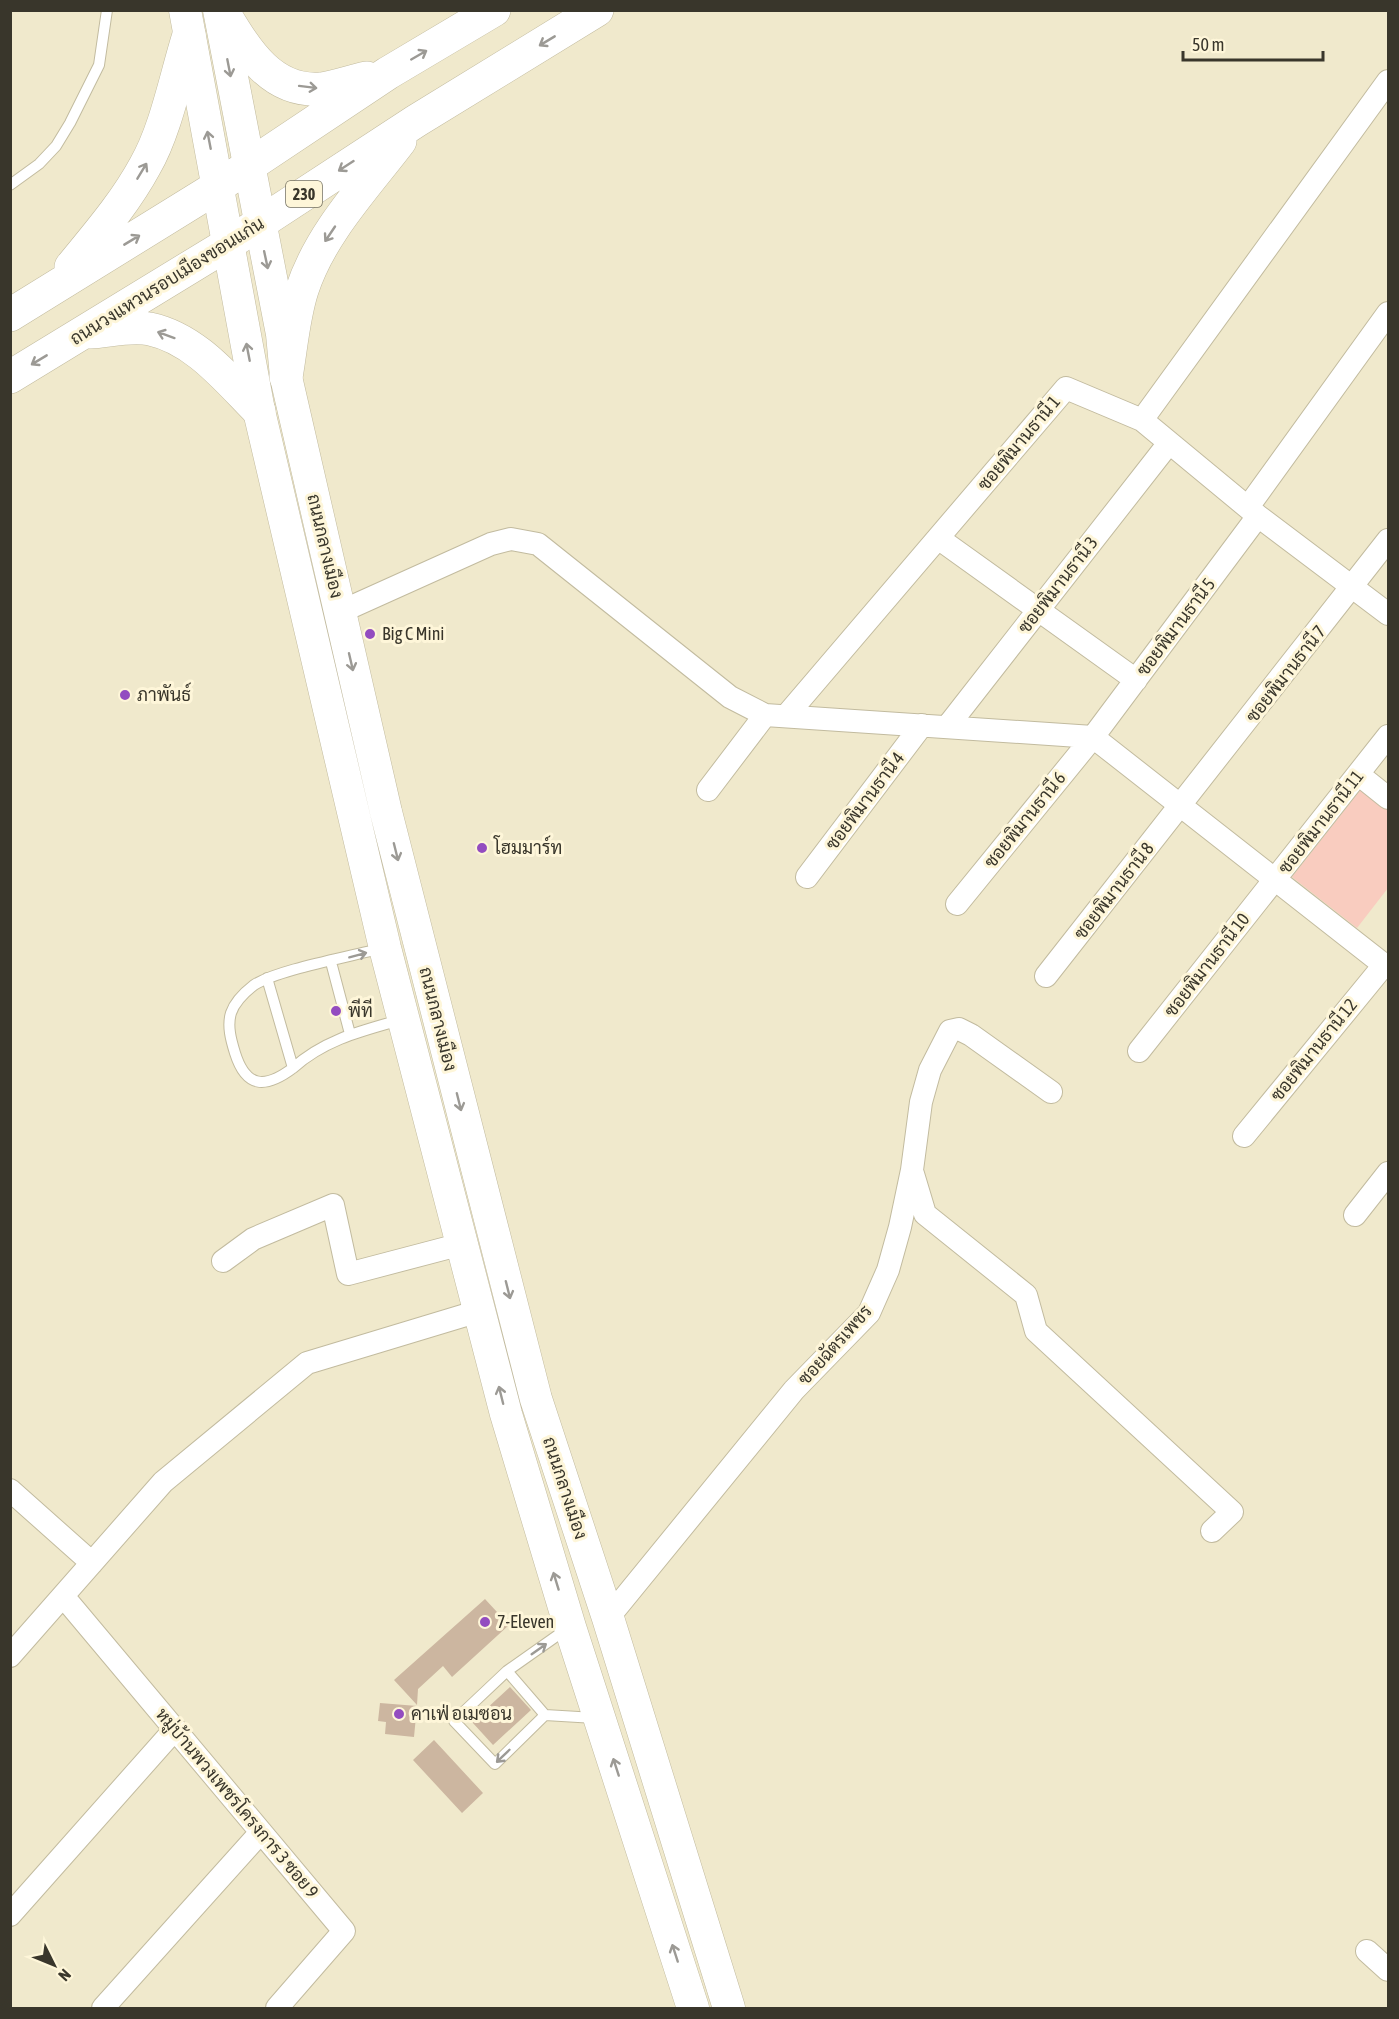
<svg xmlns="http://www.w3.org/2000/svg" width="1399" height="2019" viewBox="0 0 1399 2019" font-family="'Asap Condensed',Sarabun,sans-serif">
  <style>
    .green { fill: #f9ccbf }
    .building { fill: #ccb6a0 }
    .lines { fill: none; stroke-linecap: round; stroke-linejoin: round }
    .service-casing { stroke: #c2bb9f; stroke-width: 12 }
    .minor-casing { stroke: #c2bb9f; stroke-width: 24 }
    .secondary-casing { stroke: #c2bb9f; stroke-width: 33 }
    .trunk-casing { stroke: #c2bb9f; stroke-width: 34 }
    .service { stroke: #fff; stroke-width: 10 }
    .minor { stroke: #fff; stroke-width: 22 }
    .secondary { stroke: #fff; stroke-width: 32 }
    .trunk { stroke: #fff; stroke-width: 33 }
    .oneway { stroke: #9c9a95 }
    .poi-dot { fill: #934cc0; stroke: #fef6d9; stroke-width: 2 }
    .labels { text-anchor: middle; stroke-width: 6; stroke-linejoin: round; paint-order: stroke }
    .shield { fill: #fef6d9; stroke: #74705f; stroke-width: 1.5 }
    .shield-label { font-size: 16px; font-weight: bold; fill: #39362b }
    .street-label { font-size: 18px; fill: #39362b; stroke: #fef6d9 }
    .poi-label { font-size: 18px; fill: #39362b; stroke: #fef6d9; text-anchor: start }
  </style>
  <rect width="100%" height="100%" fill="#f0e9cc"/>
  <path class="green" d="M1362 788 1388 809V888L1357 928 1292 877Z"/>
  <path class="building" d="M485 1599 509 1625 452 1677 443 1666 418 1689 417 1705 394 1680Z
    M510 1687 531 1710 493 1745 472 1722Z
    M380 1703 417 1706 414 1737 385 1734 386 1722 378 1721Z
    M434 1740 483 1793 462 1813 413 1760Z"/>
  <g class="lines">
    <defs>
      <path id="service" d="M10 185 39 164 56 146 70 123 99 65 107 10
        M331 962 350 1034
        M267 978 293 1068C324 1040 361 1031 400 1020
        M293 1068C265 1089 246 1088 235 1053 231 1040 227 1026 231 1013 235 1001 245 992 254 985 279 969 350 957 382 948
        M507 1671 545 1715 595 1718
        M545 1715 495 1764 454 1721 507 1671 568 1628"/>
      <path id="minor" d="M1142 420 1258 516 1388 614
        M1248 507 1388 313
        M938 538 1136 680
        M340 612 491 544 511 539 538 544 730 697 765 715 1093 737 1388 968
        M786 716 1066 388 1142 420 1388 81
        M947 727 1169 443
        M1358 774 1388 798
        M708 790 765 715
        M807 877 922 725
        M957 904 1093 737 1258 516
        M1046 976 1388 540
        M1139 1051 1388 736
        M1244 1136 1384 965
        M913 1174 925 1214 1026 1295 1036 1331 1232 1512 1212 1531
        M1355 1215 1388 1173
        M223 1261 253 1239 333 1205 348 1274 462 1244
        M10 1490 92 1563
        M63 1596 344 1931 277 2008
        M608 1618 794 1390 869 1313 888 1270 900 1227 912 1170 921 1102 930 1070 950 1031 959 1029 971 1035 1051 1092
        M10 1656 163 1482 307 1363 479 1311
        M10 1915 175 1729
        M1367 1951 1388 1970
        M103 2008 261 1832"/>
      <path id="secondary" d="M185 10 259 411 385 948 506 1414 570 1627 693 2008
        M219 10 282 334 286 377 386 812 536 1399 608 1618 729 2008"/>
      <path id="trunk" d="M222 10C245 48 270 93 321 89 336 87 352 81 367 78
        M71 267C97 235 125 203 145 166 166 130 176 76 189 35
        M10 315 217 187 388 73 494 10
        M90 332C108 331 132 325 150 329 196 339 227 379 259 411
        M10 377 228 244 416 121 597 10
        M286 377C291 349 293 318 302 290 320 234 365 187 400 141"/>
    </defs>
    <use href="#service" class="service-casing"/>
    <use href="#minor" class="minor-casing"/>
    <use href="#secondary" class="secondary-casing"/>
    <use href="#trunk" class="trunk-casing"/>
    <use href="#service" class="service"/>
    <use href="#minor" class="minor"/>
    <use href="#secondary" class="secondary"/>
    <use href="#trunk" class="trunk"/>
  </g>
  <defs><path id="oneway-shaft" d="M-6 0H5M1.5-3L5.5 0L1.5 3" fill="none" stroke-width="1.6" stroke-linecap="round" stroke-linejoin="round" transform="scale(1.5)"/></defs>
  <g class="oneway">
    <use href="#oneway-shaft" transform="translate(547 41) rotate(149)"/>
    <use href="#oneway-shaft" transform="translate(419 55) rotate(-30)"/>
    <use href="#oneway-shaft" transform="translate(229 68) rotate(79)"/>
    <use href="#oneway-shaft" transform="translate(308 87) rotate(7)"/>
    <use href="#oneway-shaft" transform="translate(209 140) rotate(-101)"/>
    <use href="#oneway-shaft" transform="translate(346 166) rotate(147)"/>
    <use href="#oneway-shaft" transform="translate(142 171) rotate(-59)"/>
    <use href="#oneway-shaft" transform="translate(330 234) rotate(124)"/>
    <use href="#oneway-shaft" transform="translate(132 240) rotate(-31)"/>
    <use href="#oneway-shaft" transform="translate(266 260) rotate(78)"/>
    <use href="#oneway-shaft" transform="translate(166 335) rotate(-160)"/>
    <use href="#oneway-shaft" transform="translate(248 352) rotate(-101)"/>
    <use href="#oneway-shaft" transform="translate(39 360) rotate(149)"/>
    <use href="#oneway-shaft" transform="translate(351 662) rotate(77)"/>
    <use href="#oneway-shaft" transform="translate(396 852) rotate(76)"/>
    <use href="#oneway-shaft" transform="translate(358 955) rotate(-15)"/>
    <use href="#oneway-shaft" transform="translate(459 1102) rotate(76)"/>
    <use href="#oneway-shaft" transform="translate(508 1290) rotate(76)"/>
    <use href="#oneway-shaft" transform="translate(501 1395) rotate(-104)"/>
    <use href="#oneway-shaft" transform="translate(556 1581) rotate(-107)"/>
    <use href="#oneway-shaft" transform="translate(539 1649) rotate(-35)"/>
    <use href="#oneway-shaft" transform="translate(503 1756) rotate(136)"/>
    <use href="#oneway-shaft" transform="translate(616 1767) rotate(-108)"/>
    <use href="#oneway-shaft" transform="translate(675 1953) rotate(-108)"/>
  </g>
  <g class="poi-dot">
    <circle cx="370" cy="634" r="6"/>
    <circle cx="125" cy="695" r="6"/>
    <circle cx="482" cy="848" r="6"/>
    <circle cx="336" cy="1011" r="6"/>
    <circle cx="485" cy="1622" r="6"/>
    <circle cx="399" cy="1714" r="6"/>
  </g>
  <g class="labels">
    <rect class="shield" x="286" y="181" width="36" height="26" rx="4.5"/>
    <g class="shield-label">
      <text x="304" y="200">230</text>
    </g>
    <g class="street-label">
      <text transform="translate(167 281) rotate(-32)" y="6">ถนนวงแหวนรอบเมืองขอนแก่น</text>
      <text transform="translate(1019 443) rotate(-50)" y="6">ซอยพิมานธานี 1</text>
      <text transform="translate(325 546) rotate(77)" y="6">ถนนกลางเมือง</text>
      <text transform="translate(1058 585) rotate(-52)" y="6">ซอยพิมานธานี 3</text>
      <text transform="translate(1176 627) rotate(-53)" y="6">ซอยพิมานธานี 5</text>
      <text transform="translate(1286 674) rotate(-52)" y="6">ซอยพิมานธานี 7</text>
      <text transform="translate(865 801) rotate(-53)" y="6">ซอยพิมานธานี 4</text>
      <text transform="translate(1025 820) rotate(-51)" y="6">ซอยพิมานธานี 6</text>
      <text transform="translate(1321 822) rotate(-52)" y="6">ซอยพิมานธานี 11</text>
      <text transform="translate(1114 891) rotate(-52)" y="6">ซอยพิมานธานี 8</text>
      <text transform="translate(1207 965) rotate(-52)" y="6">ซอยพิมานธานี 10</text>
      <text transform="translate(438 1019) rotate(76)" y="6">ถนนกลางเมือง</text>
      <text transform="translate(1314 1050) rotate(-51)" y="6">ซอยพิมานธานี 12</text>
      <text transform="translate(835 1345) rotate(-48)" y="6">ซอยฉัตรเพชร</text>
      <text transform="translate(565 1488) rotate(72)" y="6">ถนนกลางเมือง</text>
      <text transform="translate(237 1803) rotate(50)" y="6">หมู่บ้านพวงเพชรโครงการ 3 ซอย 9</text>
    </g>
    <g class="poi-label">
      <text x="382" y="640">Big C Mini</text>
      <text x="137" y="701">ภาพันธ์</text>
      <text x="494" y="854">โฮมมาร์ท</text>
      <text x="348" y="1017">พีที</text>
      <text x="497" y="1628">7-Eleven</text>
      <text x="411" y="1720">คาเฟ่ อเมซอน</text>
    </g>
  </g>
  <rect width="1399" height="2019" fill="none" stroke="#39362b" stroke-width="24"/>
  <g transform="translate(54 1965) rotate(133)" stroke="#fef6d9" stroke-width="4.5" paint-order="stroke">
  <path d="M0-4.5L10 22L0 15L-10 22Z" fill="#39362b"/>
  <text y="-9" font-size="16" font-weight="bold" text-anchor="middle" fill="#39362b">N</text>
  </g>
  <path d="M1183 51v9h140v-9" fill="none" stroke="#39362b" stroke-width="3"/>
  <text x="1192" y="51" font-size="18" fill="#39362b" stroke="#fef6d9" stroke-width="4.5" paint-order="stroke">50 m</text>
</svg>
